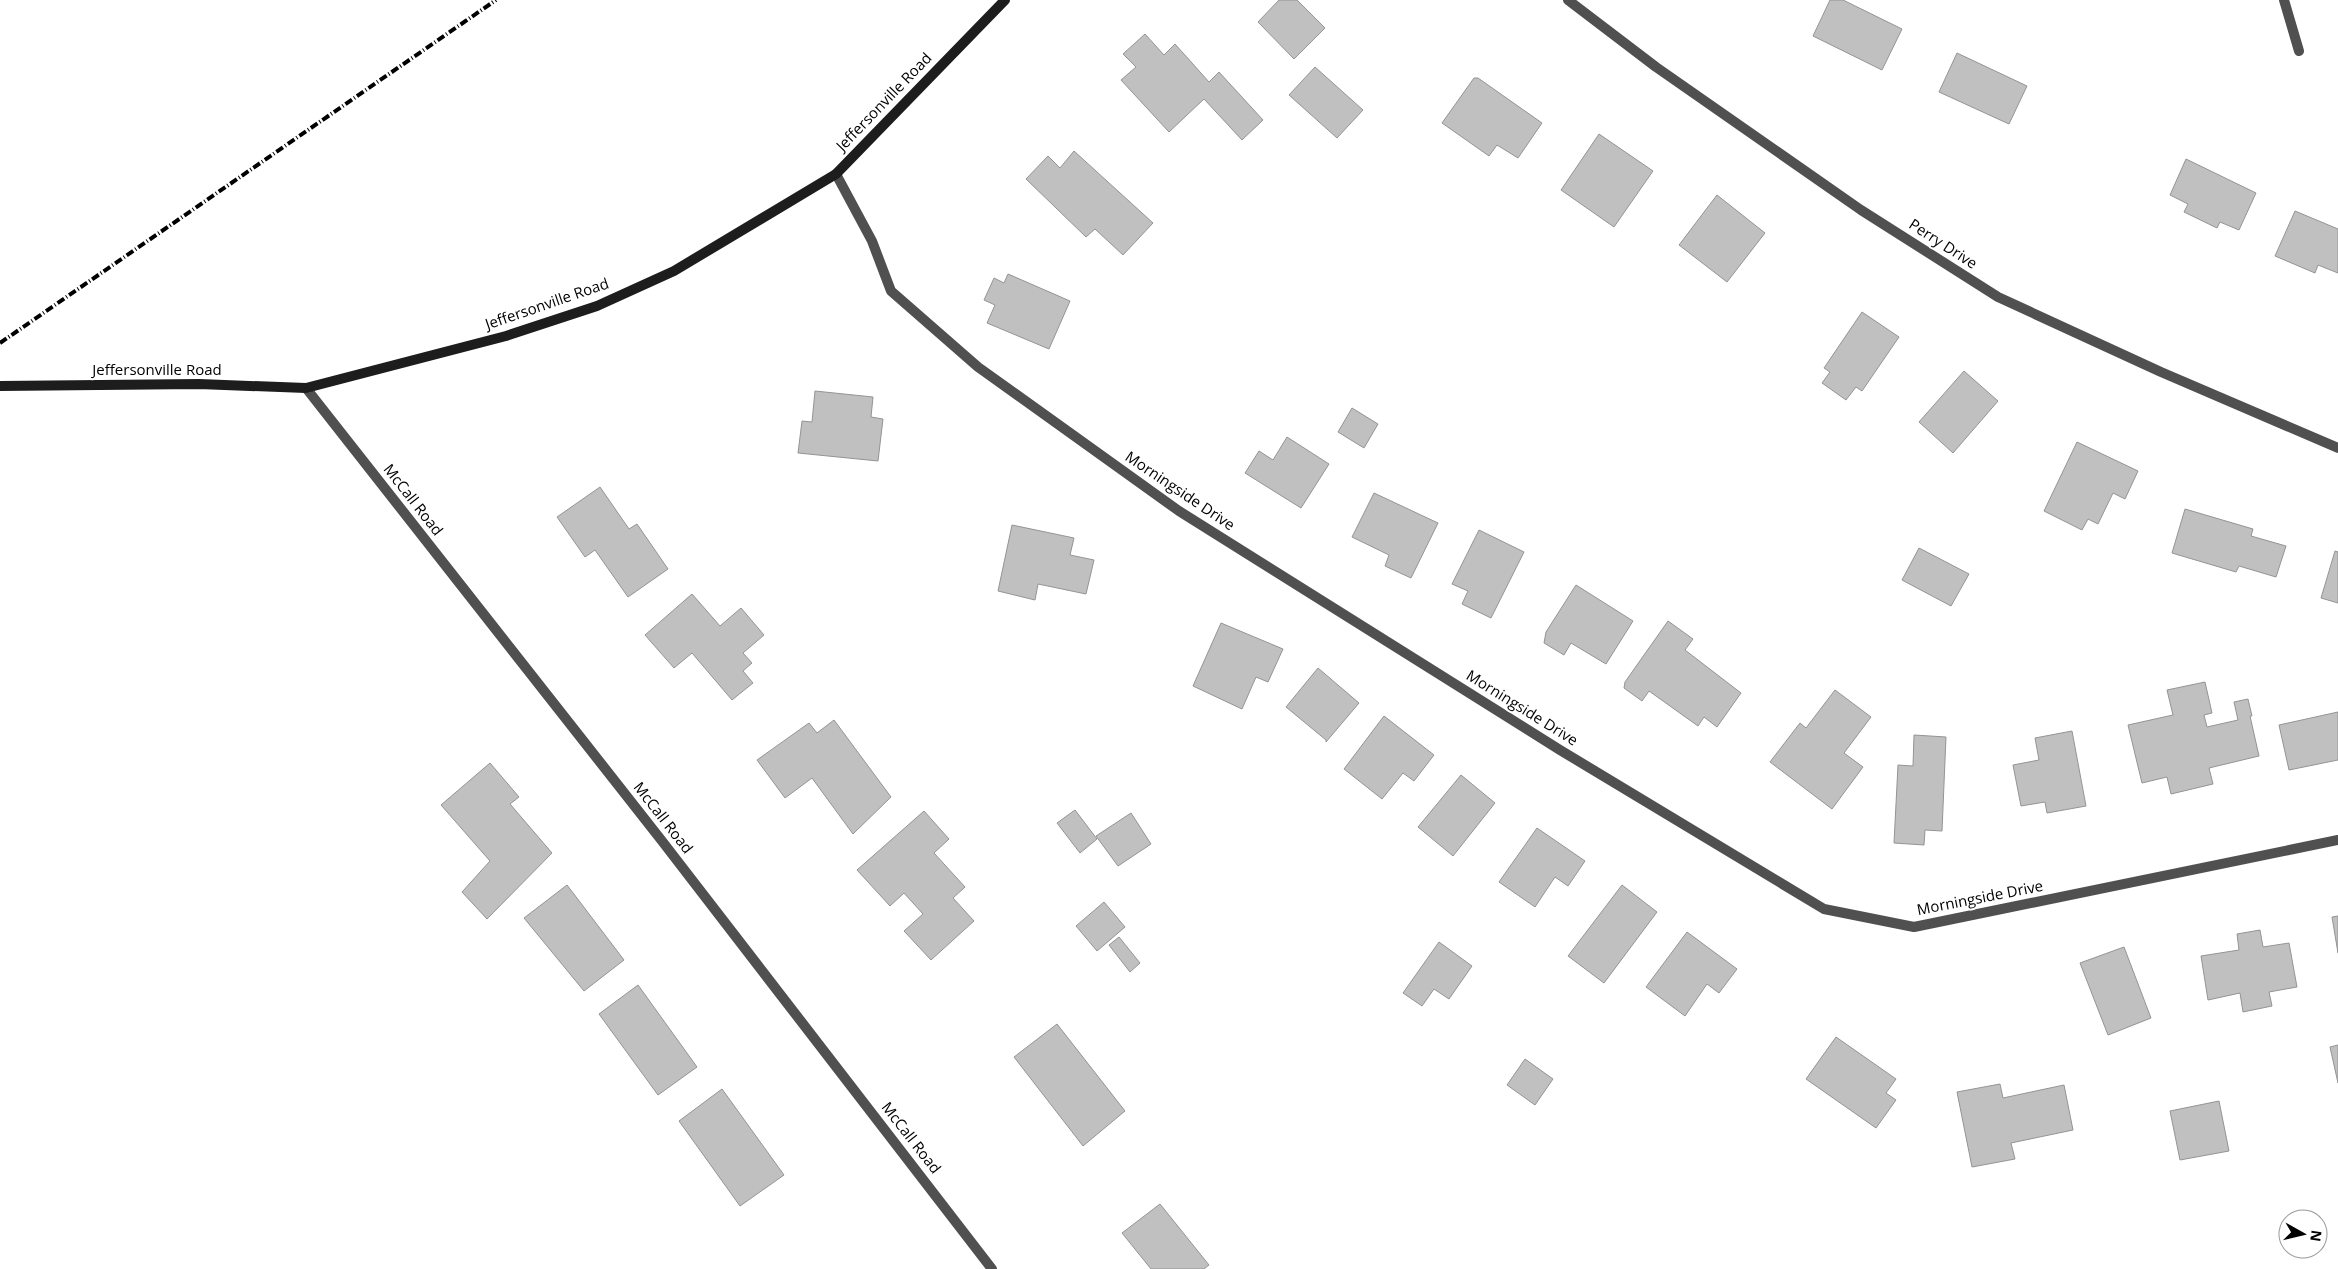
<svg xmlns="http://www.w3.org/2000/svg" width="2338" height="1269" viewBox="0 0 2338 1269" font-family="'Open Sans',sans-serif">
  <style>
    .building { fill: #c0c0c0; stroke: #949494 }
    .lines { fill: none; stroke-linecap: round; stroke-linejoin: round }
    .street { stroke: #505050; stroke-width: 10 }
    .secondary { stroke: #1d1d1d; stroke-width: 10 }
    .rail { stroke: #000; stroke-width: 4; stroke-dasharray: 8 2.5 1 2.5; stroke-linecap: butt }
    .labels { text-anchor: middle; stroke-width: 4; stroke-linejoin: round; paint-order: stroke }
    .street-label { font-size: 15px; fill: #000; stroke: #fff }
  </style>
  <rect width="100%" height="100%" fill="#fff"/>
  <path class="building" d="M1279 0H1297L1325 28 1294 59 1258 22Z
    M1830 0H1843L1902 29 1882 70 1813 36Z
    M1145 34 1164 55 1175 44 1209 82 1219 72 1263 120 1242 140 1204 99 1169 132 1121 80 1136 67 1123 54Z
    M1957 53 2027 86 2009 124 1939 92Z
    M1315 67 1363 110 1337 138 1289 95Z
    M1474 78H1478L1542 123 1518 158 1497 145 1489 156 1442 123Z
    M1599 134 1653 171 1614 227 1561 190Z
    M1074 151 1153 223 1123 255 1095 229 1086 237 1026 179 1048 156 1060 168Z
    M2186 159 2256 193 2239 230 2220 222 2217 228 2184 212 2188 204 2170 195Z
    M1717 195 1765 233 1727 282 1679 245Z
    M2295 211 2338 229V273L2318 265 2315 273 2275 256Z
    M1008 274 1070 301 1049 349 987 323 995 305 984 300 994 278 1004 283Z
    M1862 312 1899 337 1862 391 1856 387 1846 400 1822 383 1830 372 1824 368Z
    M1964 371 1998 401 1953 453 1919 422Z
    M815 391 873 397 871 417 883 419 878 461 798 453 802 421 812 422Z
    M1352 408 1378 424 1364 448 1338 432Z
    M1287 437 1329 464 1301 508 1245 473 1259 451 1273 460Z
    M2077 442 2138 471 2125 499 2113 493 2098 524 2088 519 2082 530 2044 511Z
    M600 487 629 529 637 524 668 569 628 597 595 550 585 557 557 517Z
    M1374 493 1438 523 1411 578 1385 566 1389 555 1352 537Z
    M2185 509 2253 529 2251 536 2286 546 2276 577 2239 566 2236 572 2172 553Z
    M1012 525 1074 538 1070 555 1094 560 1086 594 1038 584 1035 600 998 591Z
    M1479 530 1524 552 1491 618 1462 604 1468 591 1452 584Z
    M1919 548 1969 574 1951 606 1902 580Z
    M2335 551 2338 552V603L2321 598Z
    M1576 585 1633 621 1606 664 1571 643 1564 655 1544 643 1546 632Z
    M692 594 720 626 741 608 764 635 743 653 752 663 743 671 753 683 732 700 692 653 674 668 645 635Z
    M1668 621 1693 639 1685 650 1741 693 1717 727 1704 717 1698 726 1649 691 1642 701 1624 688 1625 682Z
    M1221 623 1283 649 1268 682 1256 677 1242 709 1193 686Z
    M1318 668 1359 703 1326 742V740L1286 707Z
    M2205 682 2212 713 2204 715 2207 727 2238 720 2234 702 2248 699 2252 716H2250L2259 756 2209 768 2213 784 2171 794 2167 777 2142 783 2128 725 2173 715 2167 690Z
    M1835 690 1871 717 1844 753 1863 767 1832 809 1770 762 1800 723 1806 728Z
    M2338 712V760L2289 770 2279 725Z
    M1384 716 1434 755 1414 781 1403 773 1382 799 1344 769Z
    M834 720 891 797 853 834 812 778 785 798 757 760 809 723 817 733Z
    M2072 731 2086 806 2047 813 2045 802 2021 806 2013 765 2039 760 2035 738Z
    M1914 735 1946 737 1942 831 1925 830 1924 845 1894 843 1898 765 1913 766Z
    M490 763 519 797 510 804 552 853 487 919 462 892 490 861 441 805Z
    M1461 775 1495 803 1453 856 1418 827Z
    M1075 810 1097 839 1080 853 1057 823Z
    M924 811 949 839 934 853 965 887 953 898 974 921 931 960 904 931 923 914 904 893 890 906 857 870Z
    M1131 813 1151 844 1118 866 1096 836Z
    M1537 828 1585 861 1568 886 1555 877 1535 907 1499 882Z
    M567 885 624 960 584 991 524 918Z
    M1622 885 1657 912 1604 983 1568 956Z
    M1104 902 1125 927 1097 951 1076 926Z
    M2338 916V953L2332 917Z
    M2260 930 2263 947 2289 943 2297 987 2269 992 2272 1006 2243 1012 2240 993 2208 1000 2201 956 2239 950 2237 934Z
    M1687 932 1737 969 1719 993 1707 984 1685 1016 1646 987Z
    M1119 937 1140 963 1130 972 1109 945Z
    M1439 942 1472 966 1449 999 1434 989 1422 1006 1403 993Z
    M2124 947 2151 1018 2108 1035 2080 963Z
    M638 985 697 1067 658 1095 599 1014Z
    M1057 1024 1125 1111 1083 1146 1014 1057Z
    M1836 1037 1896 1079 1886 1093 1896 1100 1876 1128 1806 1079Z
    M2338 1045V1083L2330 1047Z
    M1525 1059 1553 1079 1535 1105 1507 1085Z
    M2000 1084 2003 1098 2064 1085 2073 1130 2011 1143 2015 1159 1972 1167 1957 1092Z
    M722 1089 784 1175 740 1206 679 1121Z
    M2219 1101 2229 1151 2180 1160 2170 1111Z
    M1160 1204 1209 1265 1204 1269H1151L1122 1233Z"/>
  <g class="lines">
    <path class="street" d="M1568 0 1656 67 1861 210 1998 297 2161 372 2338 448
      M2284 0 2299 51
      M836 174 872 241 891 291 978 367 1179 511 1560 750 1824 909 1914 927 2338 840
      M306 388 662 841 992 1269"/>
    <path class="secondary" d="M0 386 199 384 306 388 506 336 597 306 674 271 836 174 1005 0"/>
    <path class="rail" d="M0 343 496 0"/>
  </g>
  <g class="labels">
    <g class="street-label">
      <text transform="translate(884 102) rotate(-46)" y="5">Jeffersonville Road</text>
      <text transform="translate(1943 244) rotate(33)" y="5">Perry Drive</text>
      <text transform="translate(547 304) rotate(-19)" y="5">Jeffersonville Road</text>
      <text x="157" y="375">Jeffersonville Road</text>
      <text transform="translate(1180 491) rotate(34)" y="5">Morningside Drive</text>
      <text transform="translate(413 500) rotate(52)" y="5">McCall Road</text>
      <text transform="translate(1522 708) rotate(32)" y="5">Morningside Drive</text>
      <text transform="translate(663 818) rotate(52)" y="5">McCall Road</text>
      <text transform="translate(1980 898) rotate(-11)" y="5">Morningside Drive</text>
      <text transform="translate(911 1138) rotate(52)" y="5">McCall Road</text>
    </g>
  </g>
  <g transform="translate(2303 1234) rotate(98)"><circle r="24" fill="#ffffff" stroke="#999999"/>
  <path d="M0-4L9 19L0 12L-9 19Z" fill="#000000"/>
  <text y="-8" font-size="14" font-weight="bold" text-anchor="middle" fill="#000000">N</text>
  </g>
</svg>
